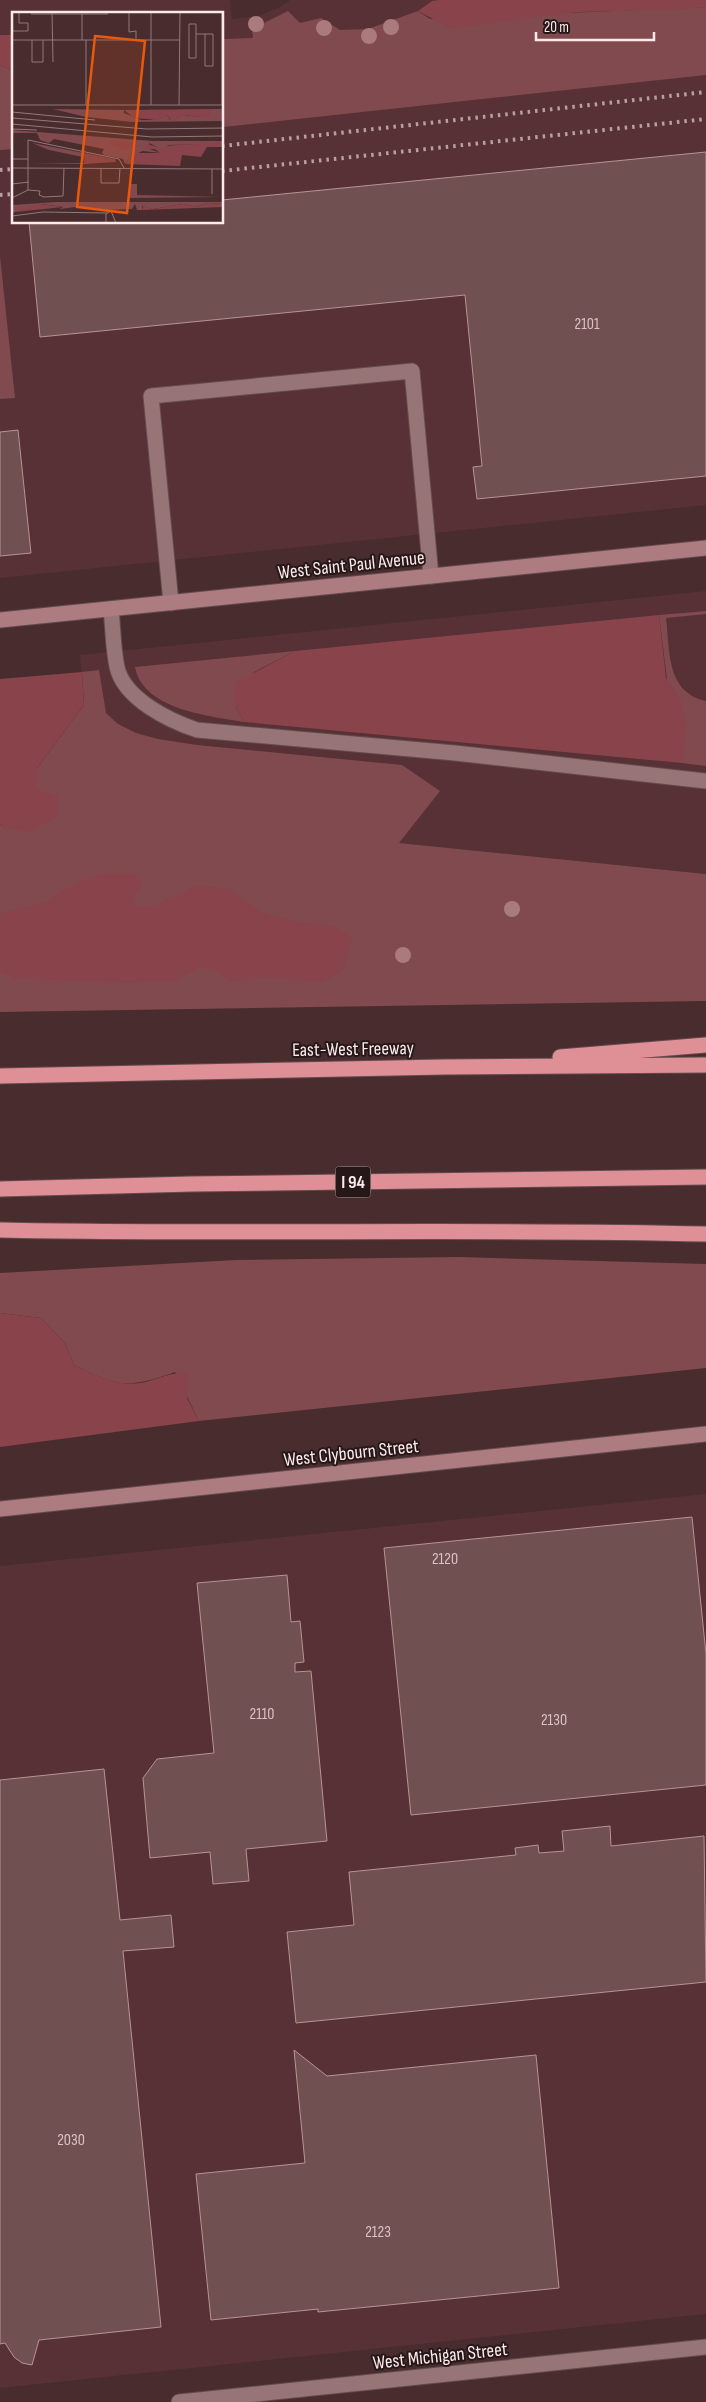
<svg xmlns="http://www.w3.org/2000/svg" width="706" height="2402" viewBox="0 0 706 2402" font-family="'Sofia Sans Condensed',sans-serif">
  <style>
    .built { fill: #573135; fill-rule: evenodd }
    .green { fill: #814a4f }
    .forest { fill: #88434b }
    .building { fill: #715052; stroke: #b89395 }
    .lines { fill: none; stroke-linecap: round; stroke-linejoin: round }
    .lane-casing { stroke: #644b4d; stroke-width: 17 }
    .street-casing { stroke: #644b4d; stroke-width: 17 }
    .secondary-casing { stroke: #644b4d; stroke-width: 17 }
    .highway-casing { stroke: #644b4d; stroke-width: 17 }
    .lane { stroke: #977476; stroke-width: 15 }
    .street { stroke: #977476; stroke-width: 15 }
    .secondary { stroke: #ad7c80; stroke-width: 15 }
    .highway { stroke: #df9096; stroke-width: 15 }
    .rail { stroke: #b89fa1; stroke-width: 4; stroke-dasharray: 2.5 5; stroke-linecap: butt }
    .tree { fill: #aa7a7d }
    .labels { text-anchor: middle; stroke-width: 4; stroke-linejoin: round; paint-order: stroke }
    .number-label { font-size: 16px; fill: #dbc3c4 }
    .shield { fill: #261819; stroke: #bdaaab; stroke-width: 1 }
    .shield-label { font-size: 18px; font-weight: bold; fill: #fee9ea }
    .street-label { font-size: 19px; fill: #fee9ea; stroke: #261819 }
    .inset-road { fill: none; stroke: #917879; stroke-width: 1 }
    .view { fill: #e8590c; fill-opacity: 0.15; stroke: #e8590c; stroke-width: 2.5 }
    .inset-edge { fill: none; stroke: #fee9ea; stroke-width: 2.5 }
  </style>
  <rect width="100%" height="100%" fill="#492c2e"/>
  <path class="built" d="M0 0H230L232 19 259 16 280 7 290 0H706V505L0 578ZM14 14H222V222H14Z
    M706 591V874L398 843 439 791 88 742 80 655Z
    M706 1494V2314L0 2388V1566Z"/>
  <path class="green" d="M706 7V75L223 127V39L253 38 252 29 288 11 300 23 321 18 340 30 368 29 418 11 430 19Z
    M0 65 14 71V149L0 150Z
    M0 256 15 398 0 399Z
    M706 611V614L666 618C670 651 666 692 706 701V766L682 763 676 751 659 615Z
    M295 651 254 672 235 707 244 722C210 716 143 710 135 667Z
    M99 670 106 713 118 724 136 733 158 739 197 745 402 765 440 791 399 843 706 874V1001L0 1012V824L3 827 37 789V768L84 705 82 672Z
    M459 1257 706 1264V1368L199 1421 175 1372C127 1389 119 1387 74 1365L65 1343 41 1318 0 1313V1273L236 1260Z"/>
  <path class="forest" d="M439 0H706V7L666 10 579 12 450 28 418 11 432 1Z
    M0 35H14V71L0 65Z
    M659 615 666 678 681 701 687 725 682 763 244 722 235 707V683L295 651Z
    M82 672 84 705 37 768V789L58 797 56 817 30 832 3 827 0 824V679Z
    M106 873H137L142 887 134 895 135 906 152 907 196 886 229 889 262 912 293 921 333 926 352 938 343 970 323 982 264 977 233 982 217 972 201 967 174 981 126 983 15 978 0 972V914L45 902 78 882Z
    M0 1313 41 1318 65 1343 74 1365C99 1377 122 1389 149 1381 163 1377 173 1372 188 1373L187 1398 199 1421 0 1447Z"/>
  <path class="building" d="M706 152V476L477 499 473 467 482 466 465 295 40 337 29 222H222V200Z
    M18 430 31 553 0 556V432Z
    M692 1517 706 1654V1785L411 1815 384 1548Z
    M287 1575 291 1622 300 1621 304 1662 295 1663V1672L311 1671 327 1841 246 1849 249 1881 213 1884 210 1852 150 1858 143 1778 157 1759 214 1753 197 1583Z
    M104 1769 120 1920 171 1915 174 1947 123 1951 161 2327 39 2340 32 2365 22 2363 14 2357 5 2343 0 2344V1780Z
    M610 1826 611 1846 704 1836 706 1982 296 2023 287 1932 354 1925 349 1872 516 1855 515 1848 538 1845 539 1853 564 1851 562 1831Z
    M294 2050 327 2076 536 2055 559 2288 318 2312V2309L211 2320 196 2174 305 2163Z"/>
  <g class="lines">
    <defs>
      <path id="lane" d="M171 603 151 396 412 371 431 576
        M111 609C113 628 113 648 117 667 124 699 170 721 197 730L455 753 706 781"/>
      <path id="street" d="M179 2402 706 2347"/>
      <path id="secondary" d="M0 620 706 548
        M0 1509 706 1434"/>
      <path id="highway" d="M560 1057 706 1045
        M0 1076 444 1067 706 1065
        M0 1189 192 1184 706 1177
        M0 1230C235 1235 471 1228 706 1234"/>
    </defs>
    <use href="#lane" class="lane-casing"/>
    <use href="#street" class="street-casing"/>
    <use href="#secondary" class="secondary-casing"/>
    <use href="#highway" class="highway-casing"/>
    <use href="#lane" class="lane"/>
    <use href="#street" class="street"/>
    <use href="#secondary" class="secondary"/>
    <use href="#highway" class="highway"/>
    <path class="rail" d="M222 146 706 92
      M0 170 14 169
      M222 171 706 119
      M0 195 14 194"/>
  </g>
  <g class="tree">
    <circle cx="256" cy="24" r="8"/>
    <circle cx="391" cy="27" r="8"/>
    <circle cx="324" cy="28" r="8"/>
    <circle cx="369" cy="36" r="8"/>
    <circle cx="512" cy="909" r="8"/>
    <circle cx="403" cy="955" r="8"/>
  </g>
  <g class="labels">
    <g class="number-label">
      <text x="587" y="329">2101</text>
      <text x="445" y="1564">2120</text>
      <text x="262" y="1719">2110</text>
      <text x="554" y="1725">2130</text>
      <text x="71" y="2145">2030</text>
      <text x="378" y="2237">2123</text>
    </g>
    <rect class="shield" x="335.5" y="1166.5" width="35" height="31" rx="4"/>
    <g class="shield-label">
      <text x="353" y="1188">I 94</text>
    </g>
    <g class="street-label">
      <text transform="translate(351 564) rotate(-6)" y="7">West Saint Paul Avenue</text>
      <text transform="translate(353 1048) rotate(-1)" y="7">East-West Freeway</text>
      <text transform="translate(351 1452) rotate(-6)" y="7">West Clybourn Street</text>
      <text transform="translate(440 2355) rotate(-6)" y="7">West Michigan Street</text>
    </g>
  </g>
  <g transform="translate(12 12)">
    <rect width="211" height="211" fill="#492c2e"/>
    <path d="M41 97 112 98V101L129 108H139L155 103 158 108 171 103 191 105 199 97H211V109L120 110 74 105ZM0 118 141 129H211V132L156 133 151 138 137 131V137L149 141 131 139 119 144 113 152 111 147 92 143 90 141 92 137 42 127 37 131 28 128 25 121H0ZM20 131 72 141 73 152H18L72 151 71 145 37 138ZM117 172H125V183L211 185 117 186ZM44 190H212L211 192 195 191 185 195 171 192 141 197 130 194V198H125L123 192 120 197 95 198 63 195 48 197 51 195 30 192 0 201V193Z" fill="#814a4f"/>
    <path d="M199 97 197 106 171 103 160 110 155 103 146 108 122 106 112 98ZM100 128 122 131 125 134 112 137 98 132ZM135 132 152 137 153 134 164 133 207 131 211 132 212 135H195L189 145 170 143 168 154 114 152 119 141H148L143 137H132ZM72 141 103 147 104 150 73 152ZM195 191 211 192V195L130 198 131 194 141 197 171 192 185 195ZM28 192 51 195 4 200 7 198Z" fill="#88434b"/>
    <path class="inset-road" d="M0 0H7V11H16V19H0M40 0 41 50M117 0V20L124 19V28M210 0V93M19 2H96M184 22V46H177V12H184V22H201V54H193V22M0 28H168M20 28V50H31V28M70 28V2M0 93H212M74 93V28M139 93V0M167 93 168 0M0 100 83 108M0 106 135 117 212 116M0 112 140 125 212 124M0 117 25 118M0 147H16M0 156 212 157M89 156V171H107L108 156M0 172 17 170M16 178 28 179 27 183 32 185 51 184 52 156M200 182V157M0 186 16 178V128L107 147 112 156M0 204 31 200 95 201M94 211V202L99 199 104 211"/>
    <path class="view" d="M83 24 133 29 115 201 65 195Z"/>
    <rect width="211" height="211" class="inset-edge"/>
  </g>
  <path d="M536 32v8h118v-8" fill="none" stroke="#fee9ea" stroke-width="2.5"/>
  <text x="544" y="32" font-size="15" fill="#fee9ea" stroke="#261819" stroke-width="4" paint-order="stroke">20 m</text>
</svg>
